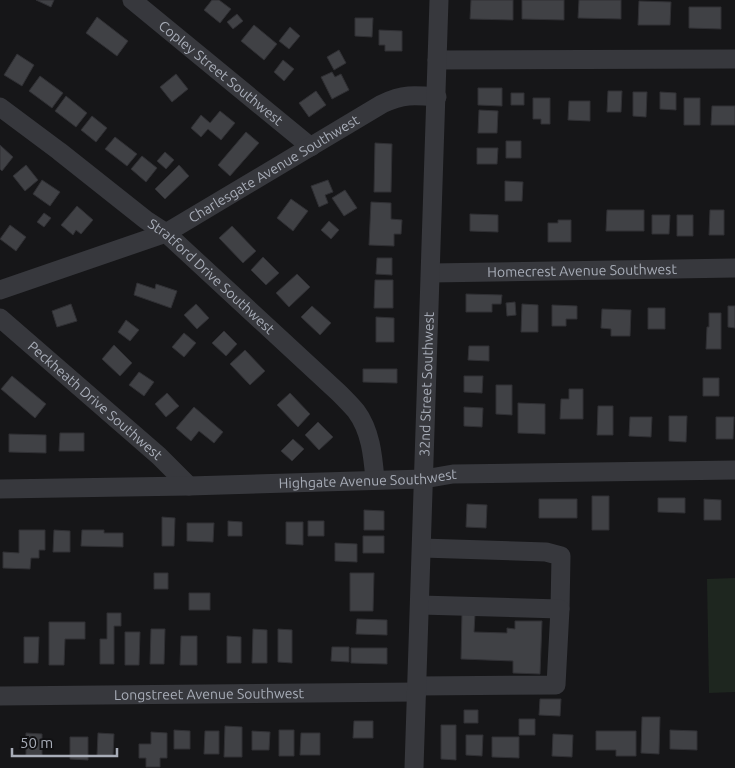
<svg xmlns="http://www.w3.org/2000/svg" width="735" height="768" viewBox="0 0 735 768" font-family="Ubuntu,sans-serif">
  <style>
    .green { fill: #1e261f }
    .building { fill: #404145; stroke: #303034 }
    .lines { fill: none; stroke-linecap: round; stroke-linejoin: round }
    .minor { stroke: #37383d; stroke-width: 19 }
    .labels { text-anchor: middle; stroke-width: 4; stroke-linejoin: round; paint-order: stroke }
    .street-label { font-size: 14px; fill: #a8adb8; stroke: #111113 }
  </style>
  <rect width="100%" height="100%" fill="#161618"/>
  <path class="green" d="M735 578V692L709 693 707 579Z"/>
  <path class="building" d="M36 0H54L51 7Z
    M212 0H219L231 9 220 23 204 10Z
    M471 0H513V20L470 19Z
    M522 0H564V20L522 19Z
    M579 0H621V19L578 18Z
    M639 1 671 2 670 25H638Z
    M689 7H721V29L689 28Z
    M237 14 243 21 233 29 227 22Z
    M97 17 128 41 117 56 86 33Z
    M355 18H373L372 37 355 36Z
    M254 25 277 44 264 60 241 41Z
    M290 27 300 36 289 49 279 41Z
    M379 30 402 31V51H385V45H379Z
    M339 50 346 63 334 70 327 57Z
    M17 54 34 65 22 86 4 75Z
    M283 60 294 69 284 81 274 72Z
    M332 72 335 77 341 74 349 90 332 99 321 77Z
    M176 74 188 89 172 102 160 87Z
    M40 76 63 93 52 108 29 91Z
    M478 88H502V106L478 105Z
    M316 91 326 105 309 117 299 103Z
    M608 91H622L621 112H607Z
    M633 92H647L646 117 633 116Z
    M660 92 676 93V110L660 109Z
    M511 93H524V105H511Z
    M66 96 87 113 76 127 55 111Z
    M533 98H550V124H541V119H533Z
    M684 98H700V125H684Z
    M569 101H590V121L568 120Z
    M712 106H735V125H711Z
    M479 110 498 111 497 133H478Z
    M220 111 235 123 221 140 208 129 201 137 191 128 201 115 210 123Z
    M92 116 107 128 96 142 81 130Z
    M246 132 259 143 230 176 218 165Z
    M115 137 137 154 127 166 105 149Z
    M506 141H521V158H506Z
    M375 143 392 144 391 192H374Z
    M0 145 13 157 2 171 0 169Z
    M477 148H498L497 164H477Z
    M165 152 174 160 166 169 157 161Z
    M142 156 157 168 146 182 131 169Z
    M26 165 38 180 25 191 13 176Z
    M179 165 189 176 165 199 155 189Z
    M42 180 60 192 50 206 33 194Z
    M328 180 333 192 325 195 328 203 319 207 311 186Z
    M505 181 523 182 522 201H505Z
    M345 190 357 208 344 216 332 198Z
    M291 199 308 211 293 231 277 218Z
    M371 202 391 203V219L402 220 401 234H394V246L369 245Z
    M77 206 93 220 81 234 76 230 73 235 61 225Z
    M607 210H644V231H606Z
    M710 210H724V235H709Z
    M44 213 51 218 44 227 37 222Z
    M470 214 498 215V232L470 231Z
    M652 215H670L669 234H652Z
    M677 215H693V236H677Z
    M558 220H571V242H548V223H558Z
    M329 221 339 230 331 239 321 230Z
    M10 225 26 237 16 251 0 239Z
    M232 226 256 251 243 263 219 238Z
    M263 257 279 273 266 285 251 270Z
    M377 258H392V275L376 274Z
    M297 274 310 287 289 307 276 293Z
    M375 280H393V308H374Z
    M137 283 155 289 156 284 177 291 171 308 134 295Z
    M466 294 502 295 501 304H492V312H466Z
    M515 302 516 315 507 316 506 303Z
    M71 304 77 321 57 327 52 311Z
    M196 304 209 318 197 329 184 315Z
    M522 304 538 305V332H521Z
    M552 305 577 306V319H566V326H552Z
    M312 306 331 323 320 335 301 317Z
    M728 306H735V328L728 327Z
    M648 308H665V329H648Z
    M602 309 631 310 630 336H611V329L601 328Z
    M709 313H721V349H706L707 327H709Z
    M376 317 394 318V342H376Z
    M126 320 139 330 130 341 118 332Z
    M224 331 237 344 226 356 212 343Z
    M184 333 196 343 184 357 172 347Z
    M114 345 132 363 120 376 102 359Z
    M469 346H489V361L468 360Z
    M245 350 265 371 250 385 230 364Z
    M363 369H397V383L363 382Z
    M139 372 154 382 144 396 129 385Z
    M12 376 46 404 35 418 1 389Z
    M464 376H483L482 393 464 392Z
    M703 378H719V396H703Z
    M496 385H512V415L496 414Z
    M569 389H583V419H560L561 399H569Z
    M167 393 179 406 166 417 155 404Z
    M290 393 310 414 298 427 277 405Z
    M518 403 545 404V434L518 433Z
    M598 406H613V435H597Z
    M194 407 223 432 214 443 199 431 191 441 176 428Z
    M464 407 483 408 482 427 464 426Z
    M669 416H687L686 442 669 441Z
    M630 417H652L651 437 629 436Z
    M716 417H734L733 439H716Z
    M318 422 333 437 319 450 305 435Z
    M60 433H84V451H59Z
    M9 434 46 435V453L9 452Z
    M293 439 304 449 292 461 281 451Z
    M592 496H609V530H592Z
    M658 498H685V513L658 512Z
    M539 499H577V518H539Z
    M704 499 721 500V520H704Z
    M467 504 487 505 486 528 466 527Z
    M364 510 384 511V530H364Z
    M162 517 175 518 174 546H162Z
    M228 521 242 522V536H228Z
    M308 521H324V536H308Z
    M286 522H303V545L286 544Z
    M187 523H214L213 542 187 541Z
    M19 530H45V550H39V558H31L30 569 3 568V552L19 553Z
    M54 530 70 531V552H53Z
    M82 530H104V533H123V547L81 546Z
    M363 536H384V553H363Z
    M335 543 357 544V562L335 561Z
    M154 573H168V589H154Z
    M350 573H374L373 611H350Z
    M189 593H210V610H189Z
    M107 613H121V626H114V664H100V639H107Z
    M462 613 475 614 474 632 507 633V628L515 629V621H542L540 674 513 673V661L461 659Z
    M357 619 387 620V635L356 634Z
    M49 622H85V639H65L64 665H49Z
    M151 629H165L164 664H150Z
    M253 629 267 630V663H252Z
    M278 629 292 630V663L278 662Z
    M125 632H140L139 665H125Z
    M181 636H197V665H180Z
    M227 636 241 637V663H227Z
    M24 637H39L38 663H24Z
    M332 647H349V662L331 661Z
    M351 648H387V664L351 663Z
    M540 699H561L560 716 539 715Z
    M464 710H478V723H464Z
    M642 717H660L659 754 641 753Z
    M519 719H535V735H519Z
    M354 721H373V738H353Z
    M441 725H456V760L441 759Z
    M225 726 242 727V757H224Z
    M174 730 190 731V749H174Z
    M279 730H294V756H279Z
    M670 730 697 731V750L670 749Z
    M205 731H219V754H204Z
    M252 731 270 732 269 750H252Z
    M596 731H636V756H616V750H596Z
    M151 732 167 733V758H160V767H146V758H139V744H151Z
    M26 733 42 734V755H26Z
    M98 733 114 734 113 756H97Z
    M301 733H320V755H300Z
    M553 734 573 735 572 757 552 756Z
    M466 735H483L482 756 466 755Z
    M70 737H88V760L70 759Z
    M492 737H519V758L492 757Z"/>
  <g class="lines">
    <g class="minor">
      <path id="s1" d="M132 0 311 147"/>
      <path d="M437 60 735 59"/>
      <path id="s2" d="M0 107 59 151 146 220 166 233 339 393C345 399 351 405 356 411 371 431 373 457 375 480"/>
      <path id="s3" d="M431 273 735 268"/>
      <path id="s4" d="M0 290 166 233 382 104C403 94 414 95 437 97"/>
      <path id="s5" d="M0 318 159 456 189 486"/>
      <path id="s6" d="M0 489 189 486 424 479 453 474 735 470"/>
      <path d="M422 548 546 552 561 556 560 609"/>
      <path d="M417 686 556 685 560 609 420 605"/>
      <path id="s7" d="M0 696 417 692"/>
      <path id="s8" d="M414 768 439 0"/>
    </g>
  </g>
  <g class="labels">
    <g class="street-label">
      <text dy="5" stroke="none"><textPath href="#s1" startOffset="115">Copley Street Southwest</textPath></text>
      <text dy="5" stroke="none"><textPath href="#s4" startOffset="301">Charlesgate Avenue Southwest</textPath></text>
      <text dy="5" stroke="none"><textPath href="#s3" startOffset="151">Homecrest Avenue Southwest</textPath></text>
      <text dy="5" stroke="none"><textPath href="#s2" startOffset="271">Stratford Drive Southwest</textPath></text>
      <text dy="5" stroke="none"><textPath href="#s8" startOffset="384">32nd Street Southwest</textPath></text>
      <text dy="5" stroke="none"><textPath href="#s5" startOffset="126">Peckheath Drive Southwest</textPath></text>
      <text dy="5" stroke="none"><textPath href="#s6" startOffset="368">Highgate Avenue Southwest</textPath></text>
      <text dy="5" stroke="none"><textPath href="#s7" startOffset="209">Longstreet Avenue Southwest</textPath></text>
    </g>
  </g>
  <path d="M12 748v8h105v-8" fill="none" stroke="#a8adb8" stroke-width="2.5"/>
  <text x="20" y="748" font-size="15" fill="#a8adb8" stroke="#111113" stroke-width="4" paint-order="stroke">50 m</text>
</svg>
